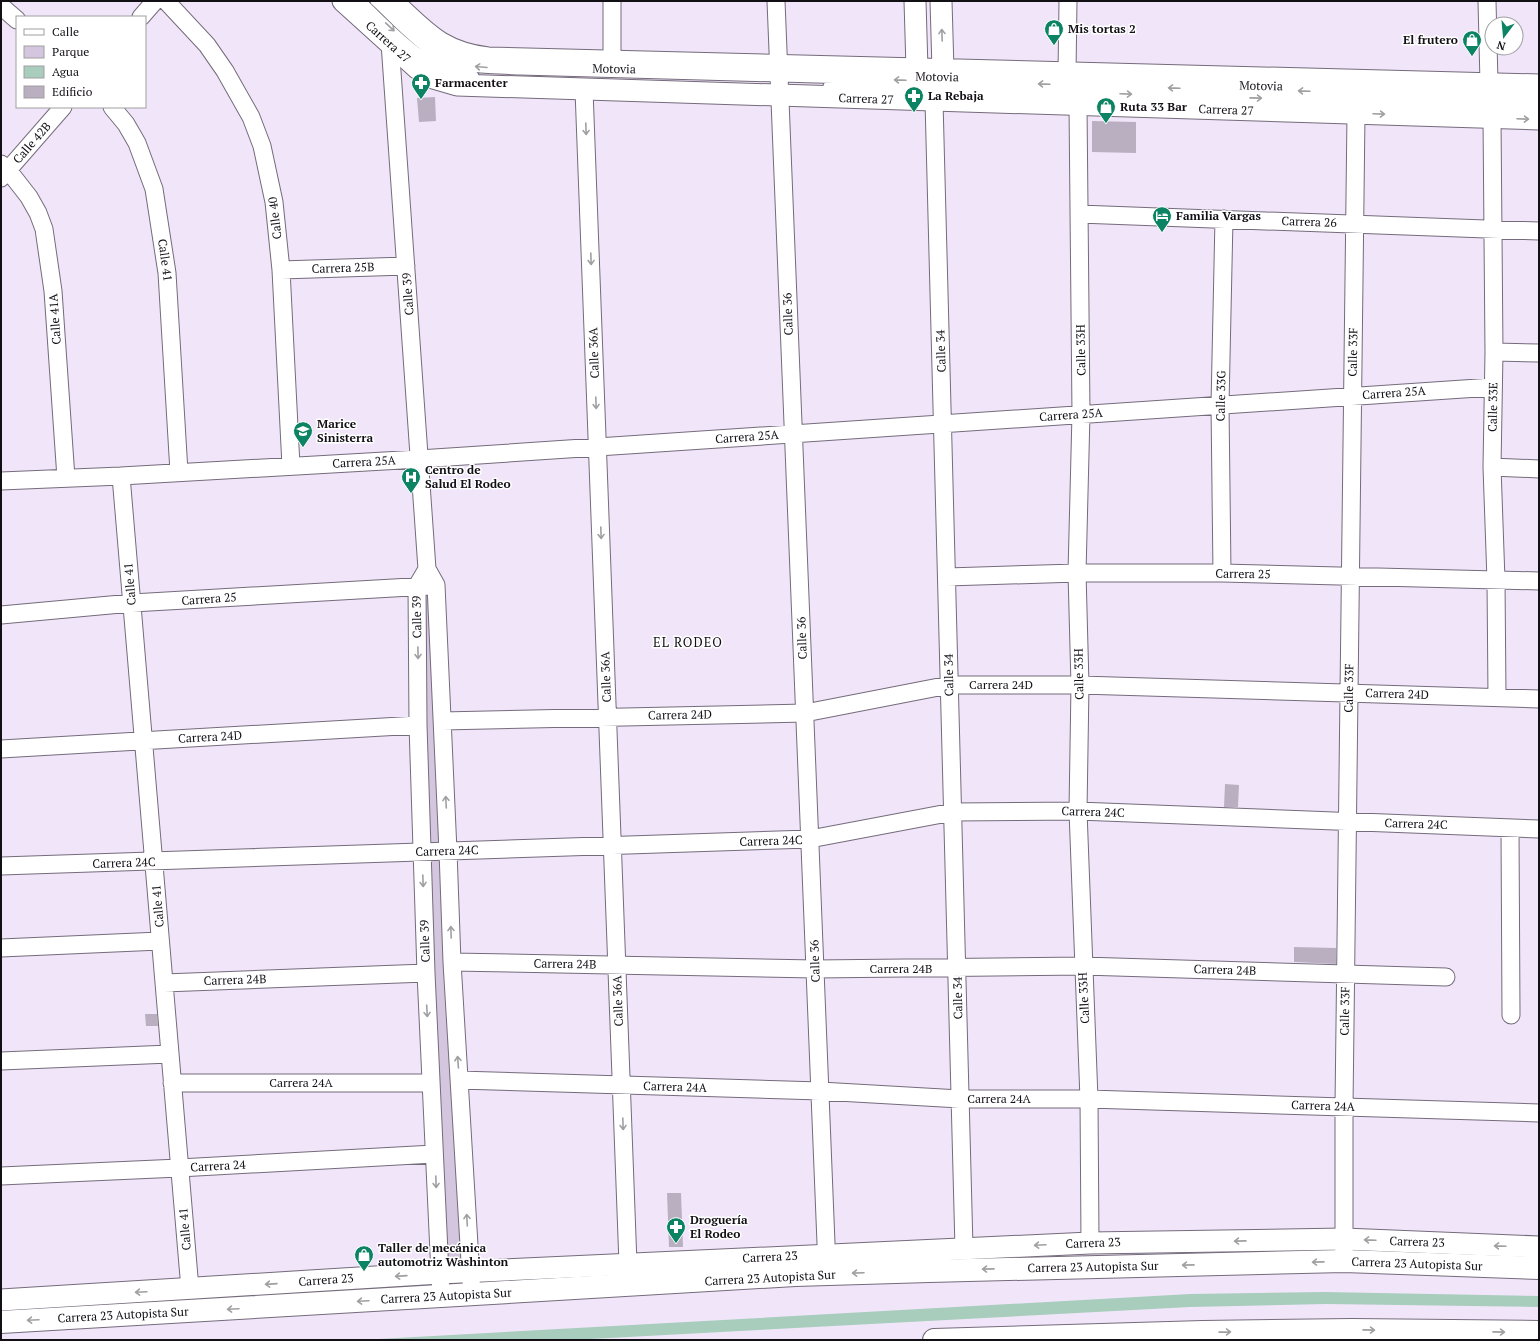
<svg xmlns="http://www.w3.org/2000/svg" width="1540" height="1341" viewBox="0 0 1540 1341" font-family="'PT Serif',serif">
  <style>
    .green { fill: #d4c6de }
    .water { fill: #a8cdbd }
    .building { fill: #b9afc1 }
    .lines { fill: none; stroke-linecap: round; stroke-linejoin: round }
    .service-casing { stroke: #746b7b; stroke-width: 11 }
    .minor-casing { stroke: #746b7b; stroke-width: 19 }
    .tertiary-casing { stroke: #746b7b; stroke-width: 23 }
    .primary-casing { stroke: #746b7b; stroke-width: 24 }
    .service { stroke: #fff; stroke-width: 9 }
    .minor { stroke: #fff; stroke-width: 17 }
    .tertiary { stroke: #fff; stroke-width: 21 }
    .primary { stroke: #fff; stroke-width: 22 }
    .oneway { stroke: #a09fa1 }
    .labels { text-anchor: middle; stroke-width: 3; stroke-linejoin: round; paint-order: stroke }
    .poi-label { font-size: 12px; font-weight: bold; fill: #120f15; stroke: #fff; text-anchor: start }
    .street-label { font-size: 12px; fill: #120f15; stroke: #fff }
    .neighbourhood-label { font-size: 13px; letter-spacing: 1px; fill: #120f15; stroke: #fff }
  </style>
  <rect width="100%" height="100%" fill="#f1e6f9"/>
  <path class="green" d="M436 585 470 1272 440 1273 417 586Z"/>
  <path class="water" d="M1324 1292 1539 1296V1307L1326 1304 1190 1307 572 1340H361L1190 1294Z"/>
  <path class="building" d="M435 97 436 121 419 122 417 98Z
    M1092 121 1136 122V153L1092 152Z
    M1225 784 1239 785 1238 807H1224Z
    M1294 947 1336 948V964L1294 962Z
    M145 1014H157L158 1026H146Z
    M667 1193H681L683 1247H669Z"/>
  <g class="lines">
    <defs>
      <path id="service" d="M361 1C394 32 426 71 474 76
        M375 1C400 24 429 59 464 66 482 69 502 69 520 70L923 81
        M939 81 1539 98
        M828 86 1539 105"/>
      <path id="minor" d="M166 1 207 45 225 71 251 117 262 146 274 202 281 270 291 466
        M612 1V61
        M776 1 827 1268
        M1487 1 1489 83
        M1 6 17 20
        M141 17 155 1
        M390 43 427 569 436 585 448 851 452 962 472 1295
        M1067 73 1068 1
        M584 90 628 1264
        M934 101 964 1248
        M1078 105 1081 414 1077 573 1080 685 1078 811 1089 1099 1090 1243
        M112 107 126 124 137 143 154 189 167 273 179 472
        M1492 118 1494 352 1492 467 1496 580 1497 697
        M1 164 8 170 29 197 38 213 44 229 53 291 66 478
        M1 178 63 107
        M1079 214 1539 231
        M281 270 406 266
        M1494 352 1539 353
        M1492 467 1539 469
        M121 476 190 1289
        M1 481 121 476 419 459 1493 387
        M427 569 417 586 418 725 426 973 441 1296
        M1222 573 1220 405 1224 219
        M947 577 1077 573H1222L1539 581
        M1 615 132 603 428 586
        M442 721 805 713 949 685H1080L1539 699
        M1 749 418 725
        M1510 828 1511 1015
        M1 866 810 839 953 812 1078 811 1539 829
        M1 948 160 941
        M452 962 815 969 1083 966 1446 977
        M164 983 426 973
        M1 1061 170 1054
        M459 1080 820 1091 960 1099H1089L1539 1113
        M172 1083H431
        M1 1176 179 1168 434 1154
        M1344 1251V1107L1356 114"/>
      <path id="tertiary" d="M343 1 417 68 433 78 457 85 1539 119
        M392 1C426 32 440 52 488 58L1539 85
        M915 1 917 69 934 101
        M939 83 943 70 941 1
        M1 1300 440 1273 1090 1243 1344 1239 1539 1247"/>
      <path id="primary" d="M1 1322 795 1275 929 1271 1344 1261 1539 1268
        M934 1340 1203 1332 1352 1330 1539 1332"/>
    </defs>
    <use href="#service" class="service-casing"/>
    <use href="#minor" class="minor-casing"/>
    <use href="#tertiary" class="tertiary-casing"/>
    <use href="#primary" class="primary-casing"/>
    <use href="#service" class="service"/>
    <use href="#minor" class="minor"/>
    <use href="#tertiary" class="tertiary"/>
    <use href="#primary" class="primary"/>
  </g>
  <defs><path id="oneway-shaft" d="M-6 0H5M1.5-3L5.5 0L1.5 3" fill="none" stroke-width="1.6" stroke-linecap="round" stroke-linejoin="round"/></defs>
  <g class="oneway">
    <use href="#oneway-shaft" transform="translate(390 27) rotate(43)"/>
    <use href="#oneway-shaft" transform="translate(942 35) rotate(-92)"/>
    <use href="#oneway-shaft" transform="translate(481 67) rotate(-175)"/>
    <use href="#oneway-shaft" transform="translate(900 80) rotate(-178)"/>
    <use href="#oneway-shaft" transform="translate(1044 84) rotate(-178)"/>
    <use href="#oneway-shaft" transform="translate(1174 88) rotate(-178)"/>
    <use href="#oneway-shaft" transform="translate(1304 91) rotate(-178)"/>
    <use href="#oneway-shaft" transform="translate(1126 94) rotate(2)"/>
    <use href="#oneway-shaft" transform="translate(1256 98) rotate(1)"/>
    <use href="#oneway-shaft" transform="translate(1379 114) rotate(2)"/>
    <use href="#oneway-shaft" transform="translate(1523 119) rotate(2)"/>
    <use href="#oneway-shaft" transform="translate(586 129) rotate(88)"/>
    <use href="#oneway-shaft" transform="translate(591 259) rotate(88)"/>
    <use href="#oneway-shaft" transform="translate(596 403) rotate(88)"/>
    <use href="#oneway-shaft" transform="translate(601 533) rotate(88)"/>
    <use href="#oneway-shaft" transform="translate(418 653) rotate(89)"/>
    <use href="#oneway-shaft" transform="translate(446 802) rotate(-93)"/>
    <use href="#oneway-shaft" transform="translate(423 881) rotate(88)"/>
    <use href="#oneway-shaft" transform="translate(451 932) rotate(-92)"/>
    <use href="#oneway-shaft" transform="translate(427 1011) rotate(87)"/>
    <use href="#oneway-shaft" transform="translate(458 1062) rotate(-94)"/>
    <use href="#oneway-shaft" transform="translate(623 1124) rotate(88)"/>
    <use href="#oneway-shaft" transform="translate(436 1182) rotate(88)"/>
    <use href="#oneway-shaft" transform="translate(467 1220) rotate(-93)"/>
    <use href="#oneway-shaft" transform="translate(1370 1240) rotate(-178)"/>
    <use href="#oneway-shaft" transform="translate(1240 1241) rotate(179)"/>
    <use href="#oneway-shaft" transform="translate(1040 1245) rotate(177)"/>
    <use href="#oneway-shaft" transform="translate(1500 1246) rotate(-178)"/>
    <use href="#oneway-shaft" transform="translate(1318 1262) rotate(179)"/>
    <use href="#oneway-shaft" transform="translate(1188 1265) rotate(179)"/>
    <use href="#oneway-shaft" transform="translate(988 1269) rotate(179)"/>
    <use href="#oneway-shaft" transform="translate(858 1273) rotate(178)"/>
    <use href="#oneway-shaft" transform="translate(401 1276) rotate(176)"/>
    <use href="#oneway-shaft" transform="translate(271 1284) rotate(176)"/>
    <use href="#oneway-shaft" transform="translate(141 1292) rotate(177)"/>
    <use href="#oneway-shaft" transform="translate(363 1301) rotate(177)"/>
    <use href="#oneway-shaft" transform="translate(233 1309) rotate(177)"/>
    <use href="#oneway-shaft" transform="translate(33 1320) rotate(177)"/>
    <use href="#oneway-shaft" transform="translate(1369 1330) rotate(1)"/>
    <use href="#oneway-shaft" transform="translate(1225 1332) rotate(-1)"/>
    <use href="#oneway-shaft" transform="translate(1499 1332) rotate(1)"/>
  </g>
  <defs>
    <symbol id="shop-pin" viewBox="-11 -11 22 30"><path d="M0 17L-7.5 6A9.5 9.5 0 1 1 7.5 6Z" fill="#0c8464" stroke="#fff"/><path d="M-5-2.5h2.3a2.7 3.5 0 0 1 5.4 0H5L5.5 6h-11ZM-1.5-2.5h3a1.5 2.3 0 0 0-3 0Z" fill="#fff"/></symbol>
    <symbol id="pharmacy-pin" viewBox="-11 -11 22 30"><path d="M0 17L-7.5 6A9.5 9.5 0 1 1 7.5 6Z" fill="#0c8464" stroke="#fff"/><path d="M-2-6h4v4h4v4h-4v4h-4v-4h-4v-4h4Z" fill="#fff"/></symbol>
    <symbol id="hotel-pin" viewBox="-11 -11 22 30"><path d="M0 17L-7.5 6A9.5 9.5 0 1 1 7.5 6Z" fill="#0c8464" stroke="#fff"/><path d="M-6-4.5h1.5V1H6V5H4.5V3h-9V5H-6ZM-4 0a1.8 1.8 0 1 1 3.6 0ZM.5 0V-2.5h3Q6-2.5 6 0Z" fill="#fff"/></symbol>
    <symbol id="school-pin" viewBox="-11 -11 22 30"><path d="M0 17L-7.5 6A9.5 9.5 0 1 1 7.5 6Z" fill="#0c8464" stroke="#fff"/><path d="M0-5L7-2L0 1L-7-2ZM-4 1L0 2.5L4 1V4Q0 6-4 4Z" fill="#fff"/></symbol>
    <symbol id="hospital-pin" viewBox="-11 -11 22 30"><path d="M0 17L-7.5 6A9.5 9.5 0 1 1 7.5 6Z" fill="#0c8464" stroke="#fff"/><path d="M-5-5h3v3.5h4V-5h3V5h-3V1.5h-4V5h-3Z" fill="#fff"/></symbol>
  </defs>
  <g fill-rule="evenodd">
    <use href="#shop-pin" x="1043" y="18" width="22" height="30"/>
    <use href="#shop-pin" x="1461" y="29" width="22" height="30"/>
    <use href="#pharmacy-pin" x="410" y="72" width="22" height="30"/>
    <use href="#pharmacy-pin" x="903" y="85" width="22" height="30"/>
    <use href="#shop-pin" x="1095" y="96" width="22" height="30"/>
    <use href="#hotel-pin" x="1151" y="205" width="22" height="30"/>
    <use href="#school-pin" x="292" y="420" width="22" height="30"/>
    <use href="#hospital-pin" x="400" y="466" width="22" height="30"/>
    <use href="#pharmacy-pin" x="665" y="1216" width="22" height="30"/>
    <use href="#shop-pin" x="353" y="1244" width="22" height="30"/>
  </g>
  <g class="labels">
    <g class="poi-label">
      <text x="1068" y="33">Mis tortas 2</text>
      <text x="1458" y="44" text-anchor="end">El frutero</text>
      <text x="435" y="87">Farmacenter</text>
      <text x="928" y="100">La Rebaja</text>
      <text x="1120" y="111">Ruta 33 Bar</text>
      <text x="1176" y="220">Familia Vargas</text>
      <text x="317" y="428">Marice<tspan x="317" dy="14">Sinisterra</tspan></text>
      <text x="425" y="474">Centro de<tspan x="425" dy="14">Salud El Rodeo</tspan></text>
      <text x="690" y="1224">Droguería<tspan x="690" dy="14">El Rodeo</tspan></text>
      <text x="378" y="1252">Taller de mecánica<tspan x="378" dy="14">automotriz Washinton</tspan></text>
    </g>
    <g class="street-label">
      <text transform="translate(388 42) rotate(42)" y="4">Carrera 27</text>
      <text transform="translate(614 69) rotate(1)" y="4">Motovia</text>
      <text transform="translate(937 77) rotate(1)" y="4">Motovia</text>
      <text transform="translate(1261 86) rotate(1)" y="4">Motovia</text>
      <text transform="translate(866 99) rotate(2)" y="4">Carrera 27</text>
      <text transform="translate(1226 110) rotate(2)" y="4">Carrera 27</text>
      <text transform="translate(32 143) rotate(-49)" y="4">Calle 42B</text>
      <text transform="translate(275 218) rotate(-97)" y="4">Calle 40</text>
      <text transform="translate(1309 222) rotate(2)" y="4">Carrera 26</text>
      <text transform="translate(165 260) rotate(82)" y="4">Calle 41</text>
      <text transform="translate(343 268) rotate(-2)" y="4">Carrera 25B</text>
      <text transform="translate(408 294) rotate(-94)" y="4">Calle 39</text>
      <text transform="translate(788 314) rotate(-92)" y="4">Calle 36</text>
      <text transform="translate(55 319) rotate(-94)" y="4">Calle 41A</text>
      <text transform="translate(1081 350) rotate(-91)" y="4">Calle 33H</text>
      <text transform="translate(941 351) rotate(-92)" y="4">Calle 34</text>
      <text transform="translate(1353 352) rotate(-89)" y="4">Calle 33F</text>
      <text transform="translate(594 353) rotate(-92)" y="4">Calle 36A</text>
      <text transform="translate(1394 393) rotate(-4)" y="4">Carrera 25A</text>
      <text transform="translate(1221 396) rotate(-89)" y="4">Calle 33G</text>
      <text transform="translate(1493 407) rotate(-89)" y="4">Calle 33E</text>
      <text transform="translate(1071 415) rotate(-4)" y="4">Carrera 25A</text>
      <text transform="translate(747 437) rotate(-4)" y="4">Carrera 25A</text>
      <text transform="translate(364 462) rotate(-3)" y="4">Carrera 25A</text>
      <text transform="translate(1243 574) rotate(1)" y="4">Carrera 25</text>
      <text transform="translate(130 584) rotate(-95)" y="4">Calle 41</text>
      <text transform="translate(209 599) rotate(-4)" y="4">Carrera 25</text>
      <text transform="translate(417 617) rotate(-91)" y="4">Calle 39</text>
      <text transform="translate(802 638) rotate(-92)" y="4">Calle 36</text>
      <text transform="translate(1079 674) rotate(-91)" y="4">Calle 33H</text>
      <text transform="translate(949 675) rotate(-91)" y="4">Calle 34</text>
      <text transform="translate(606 677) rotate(-92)" y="4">Calle 36A</text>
      <text x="1001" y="689">Carrera 24D</text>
      <text transform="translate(1349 688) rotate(-89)" y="4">Calle 33F</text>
      <text transform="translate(1397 694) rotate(2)" y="4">Carrera 24D</text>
      <text transform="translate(680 715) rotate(-1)" y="4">Carrera 24D</text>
      <text transform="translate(210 737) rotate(-3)" y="4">Carrera 24D</text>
      <text transform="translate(1093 812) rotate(2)" y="4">Carrera 24C</text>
      <text transform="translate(1416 824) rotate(2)" y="4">Carrera 24C</text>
      <text transform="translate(771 841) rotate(-2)" y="4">Carrera 24C</text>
      <text transform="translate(447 851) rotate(-2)" y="4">Carrera 24C</text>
      <text transform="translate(124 863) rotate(-2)" y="4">Carrera 24C</text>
      <text transform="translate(158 906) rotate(-95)" y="4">Calle 41</text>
      <text transform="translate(425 941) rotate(-92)" y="4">Calle 39</text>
      <text transform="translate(815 961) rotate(-92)" y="4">Calle 36</text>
      <text transform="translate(565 964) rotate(1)" y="4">Carrera 24B</text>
      <text x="901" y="973">Carrera 24B</text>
      <text transform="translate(1225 970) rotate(2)" y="4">Carrera 24B</text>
      <text transform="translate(235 980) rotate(-2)" y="4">Carrera 24B</text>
      <text transform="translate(958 998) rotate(-91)" y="4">Calle 34</text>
      <text transform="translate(1084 998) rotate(-93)" y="4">Calle 33H</text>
      <text transform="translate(618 1001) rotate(-92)" y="4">Calle 36A</text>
      <text transform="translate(1345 1011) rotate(-89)" y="4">Calle 33F</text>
      <text x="301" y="1087">Carrera 24A</text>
      <text transform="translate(675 1087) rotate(2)" y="4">Carrera 24A</text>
      <text x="999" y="1103">Carrera 24A</text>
      <text transform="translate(1323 1106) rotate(2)" y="4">Carrera 24A</text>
      <text transform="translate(218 1166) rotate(-3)" y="4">Carrera 24</text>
      <text transform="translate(185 1229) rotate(-95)" y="4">Calle 41</text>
      <text transform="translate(1417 1242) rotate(2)" y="4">Carrera 23</text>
      <text transform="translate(1093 1243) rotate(-2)" y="4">Carrera 23</text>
      <text transform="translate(770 1257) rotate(-3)" y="4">Carrera 23</text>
      <text transform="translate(1417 1264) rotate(2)" y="4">Carrera 23 Autopista Sur</text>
      <text transform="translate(1093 1267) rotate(-1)" y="4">Carrera 23 Autopista Sur</text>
      <text transform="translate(770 1278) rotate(-3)" y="4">Carrera 23 Autopista Sur</text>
      <text transform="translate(326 1280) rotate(-4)" y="4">Carrera 23</text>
      <text transform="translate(446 1296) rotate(-3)" y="4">Carrera 23 Autopista Sur</text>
      <text transform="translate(123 1315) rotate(-3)" y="4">Carrera 23 Autopista Sur</text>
    </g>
    <g class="neighbourhood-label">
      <text x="688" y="647">EL RODEO</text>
    </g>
  </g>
  <rect width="1540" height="1341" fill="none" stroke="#120f15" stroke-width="4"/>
  <rect x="16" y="16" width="130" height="92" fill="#ffffff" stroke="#a09fa1"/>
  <rect x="24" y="29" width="20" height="6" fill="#ffffff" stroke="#a09fa1"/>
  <text x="52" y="36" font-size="12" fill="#120f15">Calle</text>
  <rect x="24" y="46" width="20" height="12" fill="#d4c6de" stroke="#a09fa1"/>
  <text x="52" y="56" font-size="12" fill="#120f15">Parque</text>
  <rect x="24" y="66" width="20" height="12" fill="#a8cdbd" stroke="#a09fa1"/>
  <text x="52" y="76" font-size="12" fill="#120f15">Agua</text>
  <rect x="24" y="86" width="20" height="12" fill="#b9afc1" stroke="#a09fa1"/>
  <text x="52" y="96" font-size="12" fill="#120f15">Edificio</text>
  <g transform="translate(1504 36) rotate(196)"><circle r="19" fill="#ffffff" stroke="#a09fa1"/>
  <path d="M0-3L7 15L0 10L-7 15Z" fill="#0c8464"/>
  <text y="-6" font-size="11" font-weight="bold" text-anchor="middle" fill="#120f15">N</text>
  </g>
</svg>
